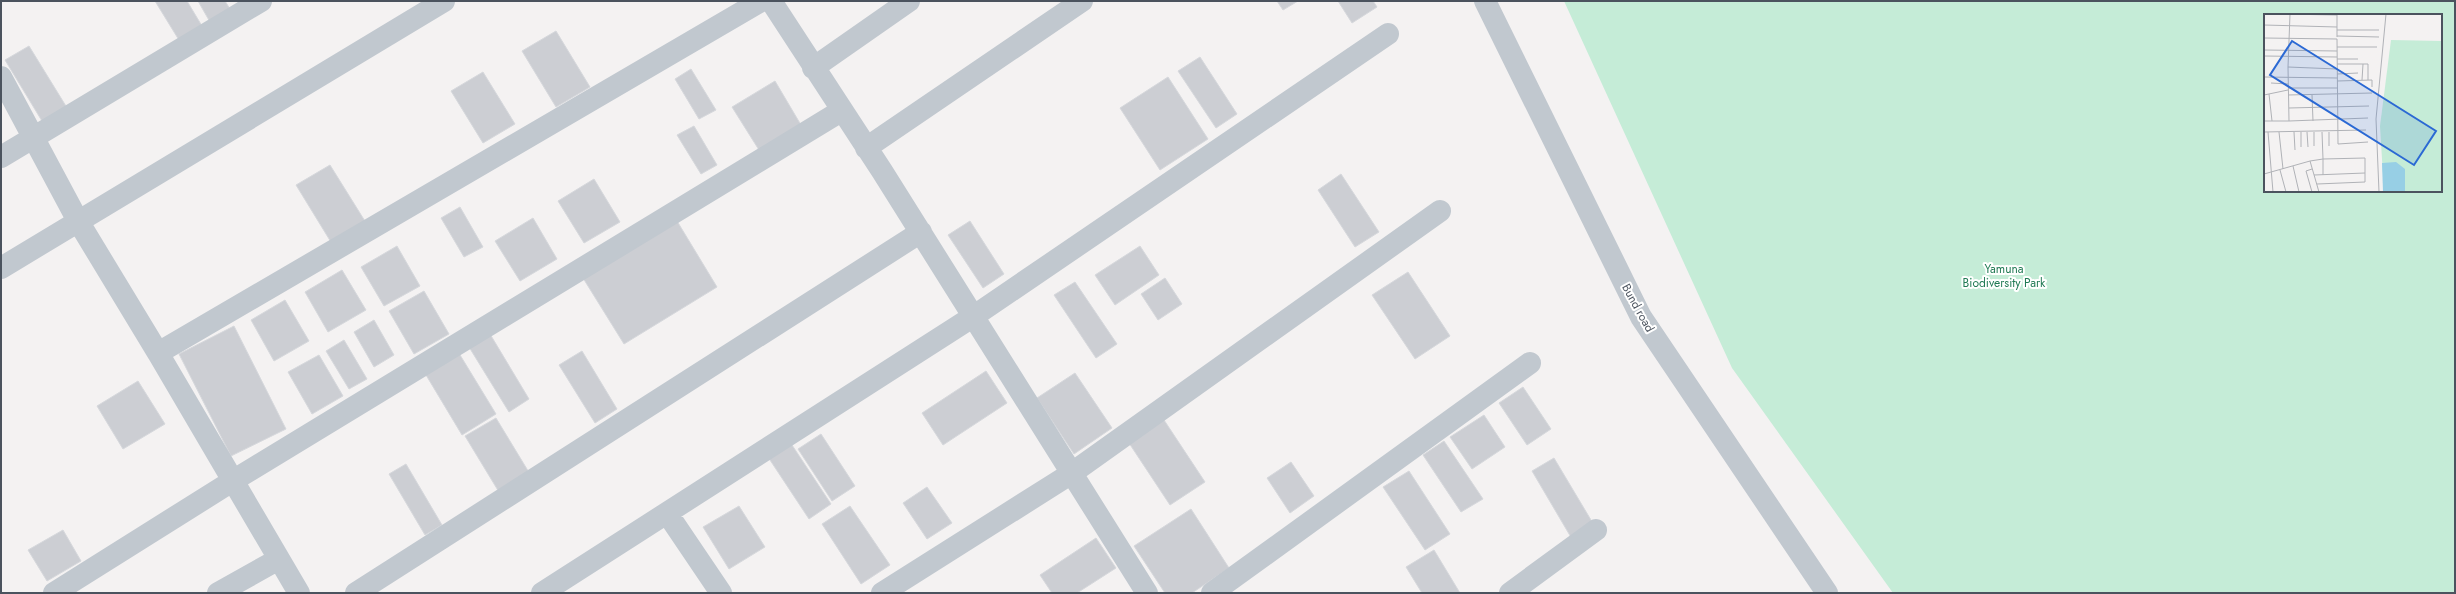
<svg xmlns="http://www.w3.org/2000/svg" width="2456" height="594" viewBox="0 0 2456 594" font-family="Jost,sans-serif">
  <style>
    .green { fill: #c5ecd7; fill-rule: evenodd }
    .building { fill: #ccced3; stroke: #d6d8dc }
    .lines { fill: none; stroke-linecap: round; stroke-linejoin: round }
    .minor { stroke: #c1c8cf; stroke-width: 22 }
    .labels { text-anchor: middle; stroke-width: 4; stroke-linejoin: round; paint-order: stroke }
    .park-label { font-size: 12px; fill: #217a54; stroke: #fff }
    .street-label { font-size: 12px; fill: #4b535e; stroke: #fff }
    .inset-road { fill: none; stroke: #b0b2b7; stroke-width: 1 }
    .view { fill: #2b69d4; fill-opacity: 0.15; stroke: #2b69d4; stroke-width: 2 }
    .inset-edge { fill: none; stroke: #4b535e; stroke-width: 2 }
  </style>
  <rect width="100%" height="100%" fill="#f4f2f2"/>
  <path class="green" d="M1564 1H2455V593H1893L1732 368ZM2265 15H2441V191H2265Z"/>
  <path class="building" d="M155 1H187L205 31 182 45Z
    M198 1H225L230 9 210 22Z
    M1277 1H1298L1283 10Z
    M1338 1H1373L1377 7 1352 23Z
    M556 31 590 87 556 107 522 51Z
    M29 46 69 111 45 126 5 60Z
    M1200 57 1237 114 1216 128 1178 71Z
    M691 69 716 110 699 119 675 79Z
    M483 72 515 124 483 143 451 91Z
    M1168 77 1208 139 1160 170 1120 108Z
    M775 81 801 125 759 150 732 107Z
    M694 126 717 165 701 174 677 135Z
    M330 165 368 226 334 247 296 185Z
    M1341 174 1379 232 1355 247 1318 190Z
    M594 179 620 222 584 243 558 201Z
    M460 207 483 247 464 257 441 218Z
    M533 218 557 259 520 281 495 241Z
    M677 221 717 287 624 344 583 278Z
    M970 221 1004 274 983 288 948 235Z
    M397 246 420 286 384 306 361 267Z
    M1140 246 1159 275 1115 305 1095 275Z
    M342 270 366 310 328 332 305 292Z
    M1408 272 1450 336 1415 359 1372 295Z
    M1165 278 1182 304 1158 320 1141 294Z
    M1075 282 1117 344 1096 358 1054 295Z
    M424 291 449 334 414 354 389 311Z
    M285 300 309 341 274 361 251 320Z
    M374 320 394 355 374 367 354 332Z
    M234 326 286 429 231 456 179 354Z
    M490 334 529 399 509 412 469 347Z
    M344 340 367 379 349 389 326 351Z
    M457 350 496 414 462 435 423 370Z
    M582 351 617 409 595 423 559 365Z
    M319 355 343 396 312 414 288 372Z
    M986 371 1007 403 943 445 922 413Z
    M1075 373 1112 428 1074 454 1037 398Z
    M138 381 165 424 123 449 97 406Z
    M1523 387 1551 429 1527 445 1499 403Z
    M1484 415 1505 447 1472 469 1450 437Z
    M1162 417 1205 482 1170 505 1127 440Z
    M496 418 533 479 502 497 465 436Z
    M821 434 855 486 832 501 798 449Z
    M1444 441 1483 499 1461 512 1423 455Z
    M790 442 831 504 809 519 768 457Z
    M1554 458 1594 525 1572 539 1532 471Z
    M1291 462 1314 496 1290 513 1267 478Z
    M406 464 442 525 425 535 389 474Z
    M1409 471 1450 534 1425 550 1383 487Z
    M927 487 952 523 927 539 903 503Z
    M739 506 765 547 729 569 703 527Z
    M850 506 890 565 861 584 822 524Z
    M1191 509 1229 568 1192 593H1165L1134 546Z
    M63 530 81 561 47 581 28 550Z
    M1096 538 1116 568 1077 593H1052L1040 575Z
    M1434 550 1460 593H1422L1406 567Z"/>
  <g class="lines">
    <path class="minor" d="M771 1 882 171 1147 593
      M1485 1 1641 317 1827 593
      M813 68 909 1
      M1 77 78 221 158 353
      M866 148 1082 1
      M1 157 261 1
      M1 268 444 1
      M667 513 721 593
      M54 593 234 480 841 111
      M218 593 279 559
      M299 593 158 353 761 1
      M356 593 921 232
      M542 593 974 316 1388 34
      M882 593 1072 473 1440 211
      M1212 593 1530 363
      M1510 593 1596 530"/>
  </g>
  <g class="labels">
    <g class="park-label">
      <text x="2004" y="273">Yamuna<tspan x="2004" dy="14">Biodiversity Park</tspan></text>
    </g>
    <g class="street-label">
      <text transform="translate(1638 308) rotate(61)" y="4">Bund road</text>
    </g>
  </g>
  <g transform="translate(2264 14)">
    <rect width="178" height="178" fill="#f4f2f2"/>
    <path d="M127 26 178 27V178H120L116 112Z" fill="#c5ecd7"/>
    <path d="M132 148 141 155V178H119L118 149Z" fill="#97cfe5"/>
    <path class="inset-road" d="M19 0 73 1M73 0V23M0 11 73 13M73 16H115M73 22 115 23M0 24 73 25 74 130 104 128M73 33H113M0 36 73 37M0 42 73 43M73 45H94M73 50H104V66M24 53 26 0M73 60 94 59M0 63 73 64M98 66 99 50M73 67 108 66V73M7 69 24 70M24 74H73M5 80 8 107M0 81 24 76M24 81 108 79M48 81 49 107M25 94 105 92M0 107H25L24 53 73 55M25 107 104 104M0 118 102 116M4 118 9 178M15 118 19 155M30 118 31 136M37 118V133M43 118 44 133M50 118V132M65 132V118M29 152 35 178M16 156 22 178M0 160 46 147M50 161 101 159M53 170 101 168V144L59 145V161M48 178 42 157 48 155M55 178 46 147 59 145 58 118M115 178 112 105 122 0"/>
    <path class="view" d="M28 27 172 117 150 151 6 61Z"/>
    <rect width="178" height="178" class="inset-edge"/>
  </g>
  <rect width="2456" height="594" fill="none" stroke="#4b535e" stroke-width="4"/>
</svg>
